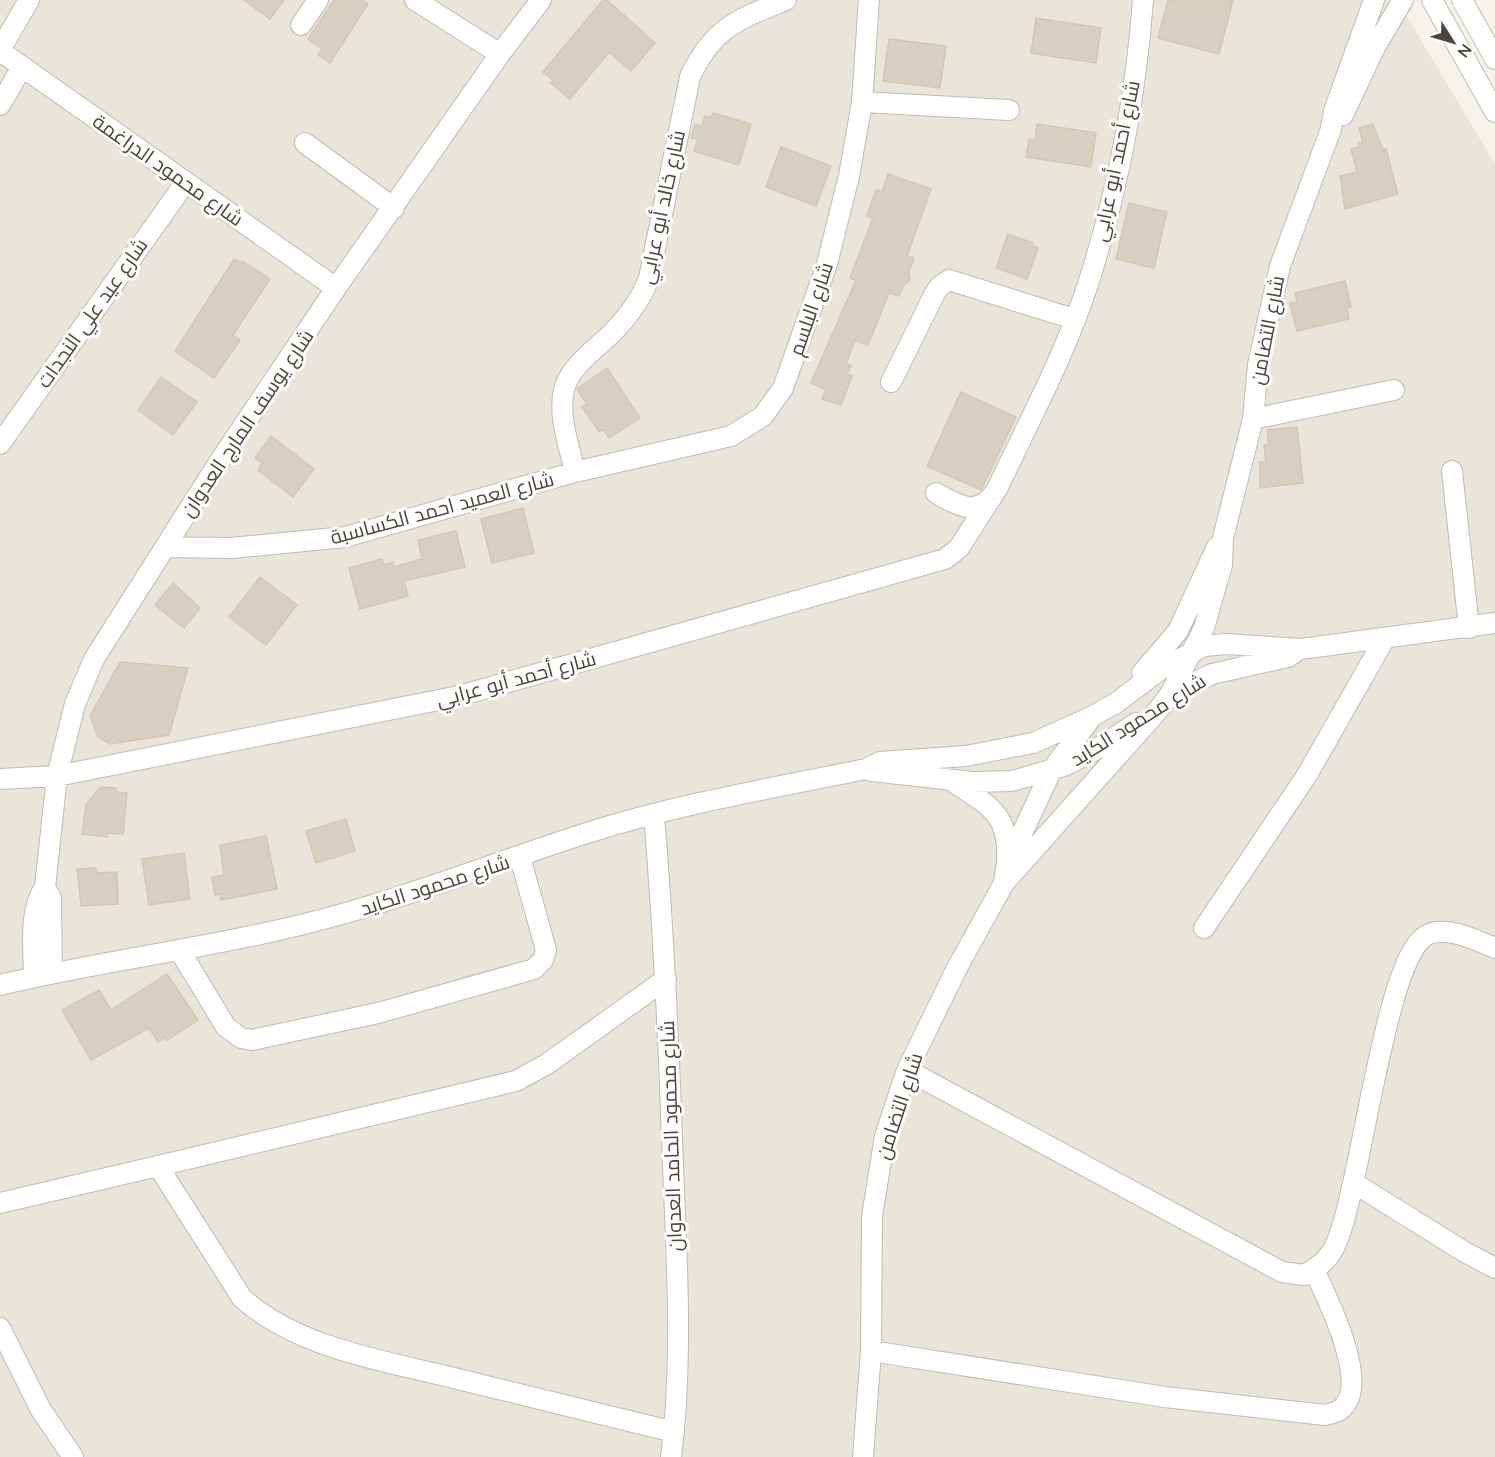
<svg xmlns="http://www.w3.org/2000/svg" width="1495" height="1457" viewBox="0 0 1495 1457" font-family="Quicksand,Cairo,sans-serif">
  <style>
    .residential { fill: #eae5da }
    .building { fill: #d8cfc1; stroke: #d3c7b4; stroke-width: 1.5 }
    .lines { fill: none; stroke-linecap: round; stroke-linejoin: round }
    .minor-casing { stroke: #c2bbae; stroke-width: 22 }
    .minor { stroke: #fff; stroke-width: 20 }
    .labels { text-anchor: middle; stroke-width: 6; stroke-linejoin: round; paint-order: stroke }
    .street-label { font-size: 20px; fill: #4b4439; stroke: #fff }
  </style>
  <rect width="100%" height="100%" fill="#f6f3ec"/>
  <path class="residential" d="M0 0H1397L1495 164V1457H0Z"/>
  <path class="building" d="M244 0H284L270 19Z
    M334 0H362L368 4 330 63 318 55 322 49 308 39Z
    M603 0H607L655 43 631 71 609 52 570 99 551 83 553 80 543 72Z
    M1168 0H1233L1219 54 1158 38Z
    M1036 18 1101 28 1096 63 1031 53Z
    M889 39 946 46 940 88 883 81Z
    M713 113 751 124 739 165 694 151 698 139 691 138 695 124 702 126 705 116 711 118Z
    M1037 124 1096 133 1091 167 1026 157 1029 139 1035 140Z
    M1373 124 1383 150 1386 149 1398 194 1345 209 1340 176 1357 172 1351 149 1359 147 1358 143 1363 142 1359 128Z
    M781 147 831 166 816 206 766 187Z
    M888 174 931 189 907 256 914 258 909 271 910 280 904 285 899 296 889 293 868 345 855 340 846 364 851 366 847 374 852 376 841 405 822 399 826 390 811 383 856 280 850 278 873 218 867 216 876 190 882 192Z
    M1129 203 1167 212 1154 268 1116 259Z
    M1008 234 1033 243 1032 246 1038 248 1027 279 996 268Z
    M234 259 241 263 242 261 270 279 233 335 240 340 214 378 175 351Z
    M1345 281 1351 307 1347 308 1349 319 1297 331 1290 303 1297 302 1295 293Z
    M607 368 640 418 609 438 603 429 599 432 582 407 587 404 577 389Z
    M161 377 197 402 173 435 138 410Z
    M961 392 1016 417 981 490 927 466Z
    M1297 427 1303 483 1260 488V462H1266L1264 445H1269L1267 430Z
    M271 436 314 469 293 497 258 470 262 463 255 458Z
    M523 508 534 553 492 563 481 519Z
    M456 531 465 567 404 581 408 596 360 609 349 568 382 559 384 565 393 562 394 567 422 559 418 540Z
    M260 577 297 605 266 645 229 617Z
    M173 583 200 608 184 628 155 605Z
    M120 662 188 668 169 735 110 744 98 737 90 716Z
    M101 787 116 788V792L127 793 123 834 108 833 107 837 82 834 86 804Z
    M346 819 355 851 316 863 306 831Z
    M266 836 277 889 221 900 220 894 215 895 212 877 224 875 220 845Z
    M184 853 190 899 149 905 142 859Z
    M96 868V873L117 872 118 904 81 906 77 869Z
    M167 974 198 1020 167 1040 166 1037 158 1042 149 1028 91 1060 62 1010 99 990 111 1010Z"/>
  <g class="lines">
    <defs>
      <path id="minor" d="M415 0 500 54
        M1432 0 1495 112
        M1462 0 1495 59
        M301 25 318 0
        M0 50 29 0
        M0 51 336 288
        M862 102 1009 110
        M0 105 22 67
        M1343 115 1375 47 1403 0
        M305 143 394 208
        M891 382 935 293 939 287 949 280 1074 319
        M1253 419 1394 390
        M0 444 185 183
        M1452 471 1469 628
        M575 472C569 445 558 417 564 390 569 367 595 350 611 334 628 317 641 300 649 278L690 77C713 27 739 19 786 0
        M936 493C961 507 979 518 997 489 1029 421 1066 353 1089 281 1118 190 1136 95 1143 0
        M165 547 232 548 345 537 575 472 731 436 763 416 783 388 827 264 849 176 862 102 869 0
        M1142 673 1178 631 1217 547
        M1170 695 1212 674 1288 657 1297 651
        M872 771 972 782 1012 781 1064 766 1092 752 1136 723
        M0 779 57 776 459 696 945 559 959 548 993 495
        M953 782C988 805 1010 814 1007 860
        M654 816C664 932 669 1049 673 1166 677 1262 683 1361 671 1457
        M1004 883 1006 868 1051 771 1091 718
        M45 887 51 898 52 973
        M1204 928 1307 775 1385 638
        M180 951 226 1027 241 1038 252 1040 378 1013 534 969 543 960 546 950 520 857
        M34 977C34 949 28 911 45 887L57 776 75 704 94 659 221 459 336 288 500 54 541 0
        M0 985C113 958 230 946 342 914 425 891 505 859 587 833 678 804 773 788 866 769L880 762 966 756 1033 743 1091 717 1116 703 1161 669 1204 646 1226 644 1301 649 1495 623
        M907 1070 1282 1272 1304 1275C1316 1269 1328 1260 1334 1248 1361 1196 1384 951 1429 934 1449 926 1477 941 1495 948
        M158 1166 516 1081 547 1064 666 979
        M1354 1183 1463 1251 1495 1268
        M0 1203 158 1166 242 1298C300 1350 388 1361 462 1380 533 1397 603 1415 674 1432
        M0 1328 41 1410 73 1457
        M871 1351 1165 1397 1325 1415C1333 1413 1340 1412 1345 1405 1367 1377 1327 1298 1314 1270
        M863 1457 871 1351 872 1216 885 1136 907 1070 957 968 1004 883 1154 715 1169 696 1204 628 1222 565 1223 538 1253 419 1258 365 1280 266 1331 129 1334 111 1374 0"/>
    </defs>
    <use href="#minor" class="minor-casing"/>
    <use href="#minor" class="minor"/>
  </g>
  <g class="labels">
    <g class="street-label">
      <text transform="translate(1116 161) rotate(-78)" y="7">شارع أحمد أبو عرابي</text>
      <text transform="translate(168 170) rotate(35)" y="7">شارع محمود الدراغمة</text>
      <text transform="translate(662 207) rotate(-78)" y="7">شارع خالد أبو عرابي</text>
      <text transform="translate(811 309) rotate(-71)" y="7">شارع البلسم</text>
      <text transform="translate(92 313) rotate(-55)" y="7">شارع عيد علي النجدات</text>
      <text transform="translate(1267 330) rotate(-79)" y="7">شارع التضامن</text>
      <text transform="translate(247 423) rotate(-56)" y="7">شارع يوسف المارج العدوان</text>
      <text transform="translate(442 508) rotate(-15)" y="7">شارع العميد احمد الكساسبة</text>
      <text transform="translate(516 679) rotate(-15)" y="7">شارع أحمد أبو عرابي</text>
      <text transform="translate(1138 720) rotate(-32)" y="7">شارع محمود الكايد</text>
      <text transform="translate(435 885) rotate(-18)" y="7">شارع محمود الكايد</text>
      <text transform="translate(899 1106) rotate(-72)" y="7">شارع التضامن</text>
      <text transform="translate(671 1136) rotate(-92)" y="7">شارع محمود الحامد العدوان</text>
    </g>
  </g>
  <g transform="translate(1453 42) rotate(127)" stroke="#ffffff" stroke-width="4.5" paint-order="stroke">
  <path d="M0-4.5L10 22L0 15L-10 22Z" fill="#4b4439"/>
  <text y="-9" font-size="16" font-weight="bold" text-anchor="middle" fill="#4b4439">N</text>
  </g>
</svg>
